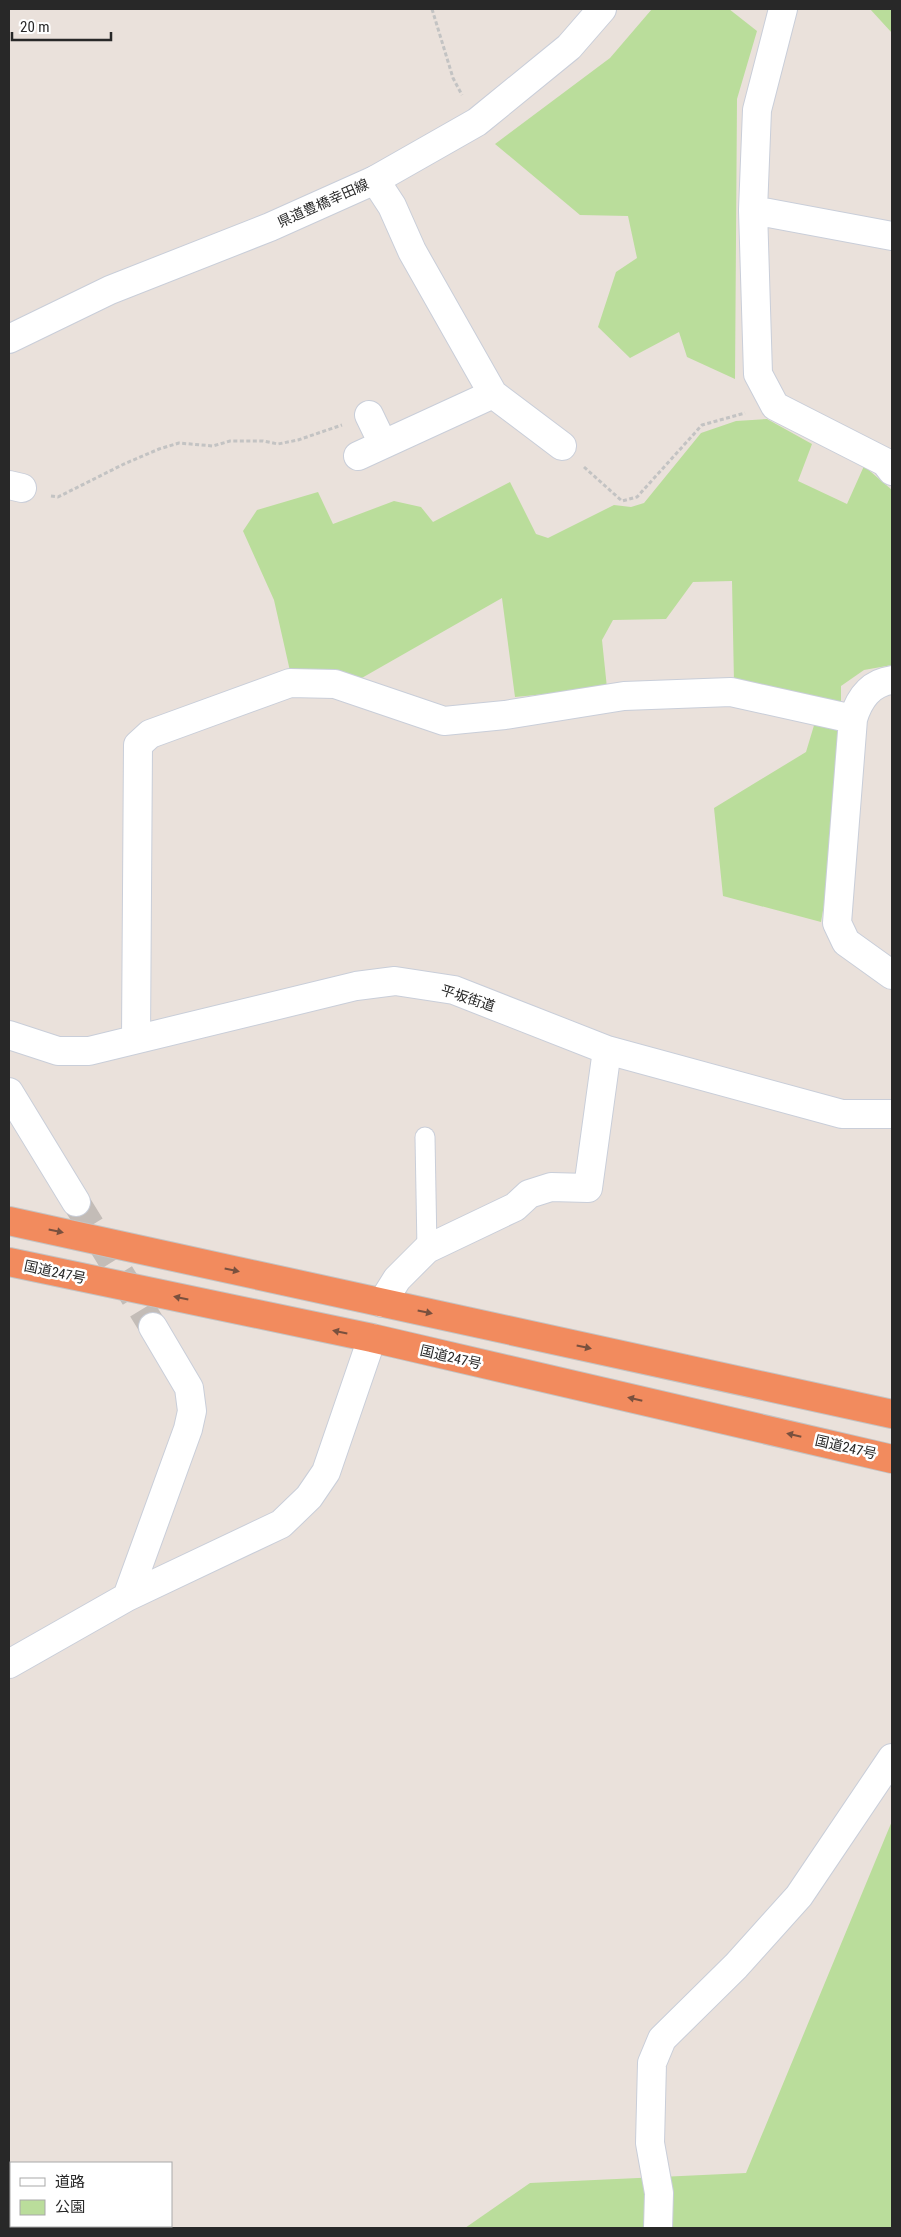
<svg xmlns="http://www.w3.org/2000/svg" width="901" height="2237" viewBox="0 0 901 2237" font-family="'Roboto Condensed','Noto Sans JP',sans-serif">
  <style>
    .green { fill: #badd9b }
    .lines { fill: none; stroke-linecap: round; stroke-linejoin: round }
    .street-tunnel { stroke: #c3bcb7; stroke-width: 28; stroke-dasharray: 28 14; stroke-linecap: butt }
    .lane-casing { stroke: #c9ced9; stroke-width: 21 }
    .street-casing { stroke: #c9ced9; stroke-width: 30 }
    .secondary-casing { stroke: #c9ced9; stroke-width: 30 }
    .highway-casing { stroke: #c3c3c3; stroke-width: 30 }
    .path { stroke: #c3c3c3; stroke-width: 3; stroke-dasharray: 4 2.5; stroke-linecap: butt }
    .lane { stroke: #fff; stroke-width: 19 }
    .street { stroke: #fff; stroke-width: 28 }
    .secondary { stroke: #fff; stroke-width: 28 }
    .highway { stroke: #f28b5e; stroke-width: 28 }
    .oneway { fill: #79503e }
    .labels { text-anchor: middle; stroke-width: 5; stroke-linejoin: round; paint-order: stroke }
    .street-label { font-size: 14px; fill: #282828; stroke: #fff }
  </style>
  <rect width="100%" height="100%" fill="#eae1db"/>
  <path class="green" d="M652 9H729L757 31 737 99 735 379 687 357 679 332 630 358 598 327 616 272 637 258 628 216 580 215 495 144 610 58Z
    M870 9H892V33Z
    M767 419 812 444 798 481 847 504 864 466 892 490V665L864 670 841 686V749L830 871 821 922 723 896 714 808 806 752 821 702 734 683 732 581 693 582 666 619 613 620 602 640 607 688 515 697 502 598 360 679 290 671 274 600 243 531 257 510 318 492 333 524 394 501 421 507 433 522 510 482 536 534 548 538 614 505 631 507 644 503 701 433 736 421Z
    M892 1821V2228H465L530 2183 746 2173Z"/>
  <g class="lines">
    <path class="street-tunnel" d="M76 1202 153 1327"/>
    <defs>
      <path id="lane" d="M425 1137 427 1249"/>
      <path id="street" d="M375 180 392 206 412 251 493 394 562 446
        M753 210 757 110 783 9
        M892 236 753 210 758 374 775 406 885 462 892 471
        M369 415 383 444
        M358 456 493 394
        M9 485 22 488
        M892 680C870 683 859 699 853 719L837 923 846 942 892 975
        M9 1035 58 1051H89L356 986 395 981 454 990 607 1050 842 1114H892
        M136 1039 138 745 150 734 290 683 335 684 444 721 505 715 624 696 731 692 853 719
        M9 1092 76 1202
        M382 1303 397 1279 427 1249 515 1207 529 1194 551 1187 588 1188 607 1050
        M127 1597 188 1429 192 1411 189 1388 153 1327
        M9 1664 127 1597 281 1524 309 1497 326 1472 372 1338
        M658 2228 659 2193 650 2143 652 2063 662 2039 736 1966 799 1896 892 1758"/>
      <path id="secondary" d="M9 339 110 290 270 227 375 180 477 122 569 47 602 9"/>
      <path id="highway" d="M9 1221 892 1414
        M9 1262 372 1338 892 1459"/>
    </defs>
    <use href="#lane" class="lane-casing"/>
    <use href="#street" class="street-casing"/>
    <use href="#secondary" class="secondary-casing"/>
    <use href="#highway" class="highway-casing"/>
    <path class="path" d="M432 9 453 78 462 95
      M584 467 622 501 637 497 702 425 745 413
      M51 496 58 497 124 464 159 449 179 443 213 446 230 441H263L278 444 298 440 342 425"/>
    <use href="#lane" class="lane"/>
    <use href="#street" class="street"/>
    <use href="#secondary" class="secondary"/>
    <use href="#highway" class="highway"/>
  </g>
  <defs><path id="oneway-solid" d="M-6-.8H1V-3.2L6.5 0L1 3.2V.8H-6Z" transform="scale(1.25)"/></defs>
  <g class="oneway">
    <use href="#oneway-solid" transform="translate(56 1231) rotate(12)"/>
    <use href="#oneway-solid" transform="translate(232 1270) rotate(12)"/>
    <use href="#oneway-solid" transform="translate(181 1298) rotate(-168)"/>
    <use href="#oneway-solid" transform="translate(425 1312) rotate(12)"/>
    <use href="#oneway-solid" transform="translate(340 1332) rotate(-168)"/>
    <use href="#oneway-solid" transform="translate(584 1347) rotate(12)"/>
    <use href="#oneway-solid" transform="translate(635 1399) rotate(-167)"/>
    <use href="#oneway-solid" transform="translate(794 1435) rotate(-167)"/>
  </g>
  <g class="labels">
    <g class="street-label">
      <text transform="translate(323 203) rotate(-24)" y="5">県道豊橋幸田線</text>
      <text transform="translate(468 998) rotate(18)" y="5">平坂街道</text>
      <text transform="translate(55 1272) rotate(12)" y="5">国道247号</text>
      <text transform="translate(451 1357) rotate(13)" y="5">国道247号</text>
      <text transform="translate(846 1447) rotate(13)" y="5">国道247号</text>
    </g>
  </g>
  <rect width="901" height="2237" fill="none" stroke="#282828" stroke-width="20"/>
  <rect x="10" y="2162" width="162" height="65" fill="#ffffff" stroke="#a9a9a9"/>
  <rect x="20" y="2178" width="25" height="8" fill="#ffffff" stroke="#a9a9a9"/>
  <text x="55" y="2187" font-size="15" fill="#282828">道路</text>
  <rect x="20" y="2200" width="25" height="15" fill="#badd9b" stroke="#a9a9a9"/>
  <text x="55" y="2212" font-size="15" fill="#282828">公園</text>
  <path d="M12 32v8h99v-8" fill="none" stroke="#282828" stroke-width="2.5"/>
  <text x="20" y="32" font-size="15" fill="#282828" stroke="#ffffff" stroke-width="4" paint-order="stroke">20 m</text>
</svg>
